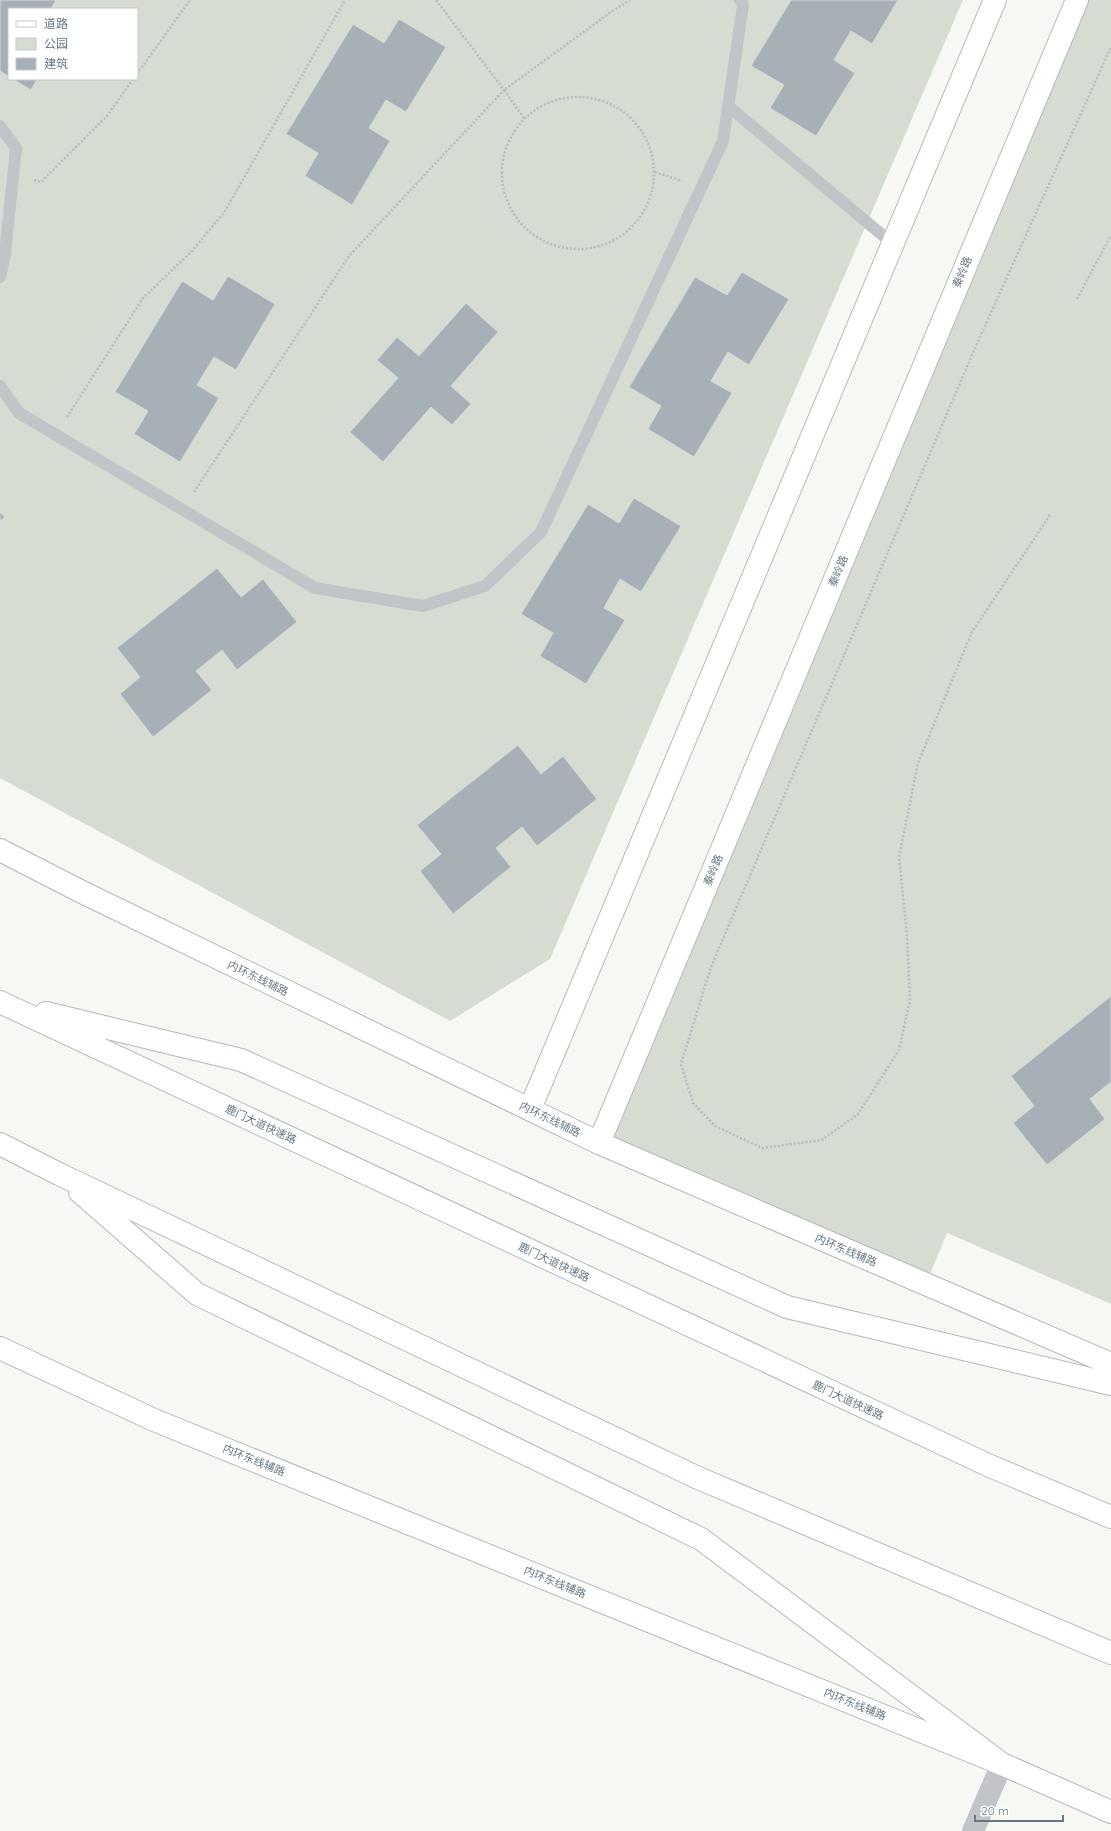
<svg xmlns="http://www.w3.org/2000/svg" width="1111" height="1831" viewBox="0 0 1111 1831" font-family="Quicksand,'Noto Sans SC',sans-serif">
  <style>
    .green { fill: #d7dcd3; fill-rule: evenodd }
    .building { fill: #a7b0b6; stroke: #d9d9d7 }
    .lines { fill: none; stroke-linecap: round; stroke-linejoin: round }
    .secondary-casing { stroke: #b5babf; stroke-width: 24 }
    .primary-casing { stroke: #b2b7bb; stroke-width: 24 }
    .highway-casing { stroke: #b4b8bb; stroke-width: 24 }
    .path { stroke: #b9bcbf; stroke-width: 2.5; stroke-dasharray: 2 2; stroke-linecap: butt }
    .lane { stroke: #c1c5c8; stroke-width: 12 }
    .street { stroke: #c1c5c8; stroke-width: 22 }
    .secondary { stroke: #fff; stroke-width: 22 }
    .primary { stroke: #fff; stroke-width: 22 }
    .highway { stroke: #fff; stroke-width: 22 }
    .labels { text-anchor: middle; stroke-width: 4; stroke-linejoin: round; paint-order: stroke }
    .street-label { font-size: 11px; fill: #677785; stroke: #fff }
  </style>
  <rect width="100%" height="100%" fill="#f7f7f4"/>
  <path class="green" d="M0 0H963L550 959 450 1021 0 778ZM9 9H137V79H9Z
    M1077 0H1111V1304L947 1233 926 1284 599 1143Z"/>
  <path class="building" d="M0 0H56L51 9H9V77L0 71Z
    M791 0H898L872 44 851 31 834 60 855 73 816 136 770 108 784 85 751 66Z
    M399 19 446 47 406 112 386 100 369 128 390 141 352 205 305 176 318 153 286 134 353 24 384 43Z
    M13 79H37L31 90Z
    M742 272 789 299 749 365 728 352 711 381 732 393 694 457 648 429 661 406 629 387 695 277 727 295Z
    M228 276 275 304 236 370 214 357 197 385 219 398 180 462 134 434 148 411 115 392 182 281 213 300Z
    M466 303 498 332 451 386 471 404 452 425 431 407 383 462 350 432 398 378 377 360 397 337 419 356Z
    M634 498 681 526 641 592 620 579 604 608 625 620 586 684 540 656 553 633 521 614 588 504 619 523Z
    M0 512 5 517 0 521Z
    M217 568 241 597 263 579 297 622 237 670 222 650 196 671 212 690 153 737 120 694 140 677 117 648Z
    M518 745 541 774 563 756 597 799 537 846 522 827 496 848 511 867 453 914 420 871 441 854 417 825Z
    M1111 996V1082L1090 1099 1105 1119 1047 1165 1013 1123 1034 1106 1011 1076Z"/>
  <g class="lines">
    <defs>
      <path id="secondary" d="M530 1109 995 0
        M599 1143 1077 0"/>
      <path id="primary" d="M0 850 82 892 599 1143 1111 1364
        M0 1348 154 1420 1002 1764 1111 1812"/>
      <path id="highway" d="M0 1002 990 1466 1111 1517
        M46 1013 241 1060 787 1307 1111 1384
        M0 1144 59 1174 696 1477 1111 1653
        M80 1192 197 1294 701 1539 1002 1764"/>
    </defs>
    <use href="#secondary" class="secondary-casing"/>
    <use href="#primary" class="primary-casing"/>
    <use href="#highway" class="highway-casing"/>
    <path class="path" d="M137 74 190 0
      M502 173a76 76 0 1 1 152 0a76 76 0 1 1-152 0Z
      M524 118 504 90 611 12 630 0
      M655 172 682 181
      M34 180 41 182 107 116 133 79
      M1077 299 1111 235
      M67 417 143 298 192 251 225 211 345 0
      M194 492 349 256 504 90 436 0
      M1050 515 972 632 918 763 899 857 907 936 910 1000 899 1050 858 1114 822 1140 762 1148 715 1126 693 1103 681 1064 711 967 975 348 1111 47"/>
    <path class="lane" d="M728 106 893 244
      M0 126 16 148 5 254 0 277
      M0 386 19 413 315 588 423 606 485 586 541 532 723 141 743 5 740 0"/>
    <path class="street" d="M973 1831 1002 1764"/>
    <use href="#secondary" class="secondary"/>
    <use href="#primary" class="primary"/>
    <use href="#highway" class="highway"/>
  </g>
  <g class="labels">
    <g class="street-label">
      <text transform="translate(962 272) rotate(-67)" y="4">秦岭路</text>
      <text transform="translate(838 571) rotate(-67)" y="4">秦岭路</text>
      <text transform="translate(713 870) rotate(-67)" y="4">秦岭路</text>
      <text transform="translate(258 978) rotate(26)" y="4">内环东线辅路</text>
      <text transform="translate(550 1119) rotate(26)" y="4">内环东线辅路</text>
      <text transform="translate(261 1124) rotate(25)" y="4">鹿门大道快速路</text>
      <text transform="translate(846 1250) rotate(23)" y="4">内环东线辅路</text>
      <text transform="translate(554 1262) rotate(25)" y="4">鹿门大道快速路</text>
      <text transform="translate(848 1400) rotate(25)" y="4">鹿门大道快速路</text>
      <text transform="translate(254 1460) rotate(22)" y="4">内环东线辅路</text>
      <text transform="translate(555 1582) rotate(22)" y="4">内环东线辅路</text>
      <text transform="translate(855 1704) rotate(22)" y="4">内环东线辅路</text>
    </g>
  </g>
  <rect x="8" y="8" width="130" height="72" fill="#ffffff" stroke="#c2c9ce"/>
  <rect x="16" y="21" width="20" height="6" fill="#ffffff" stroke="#c2c9ce"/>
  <text x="44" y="28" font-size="12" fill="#677785">道路</text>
  <rect x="16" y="38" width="20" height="12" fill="#d7dcd3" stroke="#c2c9ce"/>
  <text x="44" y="48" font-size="12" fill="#677785">公园</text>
  <rect x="16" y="58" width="20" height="12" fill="#a7b0b6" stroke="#c2c9ce"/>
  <text x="44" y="68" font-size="12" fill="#677785">建筑</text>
  <path d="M975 1815v6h88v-6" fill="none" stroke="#677785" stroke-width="2"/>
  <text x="981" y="1815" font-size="12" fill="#677785" stroke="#ffffff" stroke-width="3" paint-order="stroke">20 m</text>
</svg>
